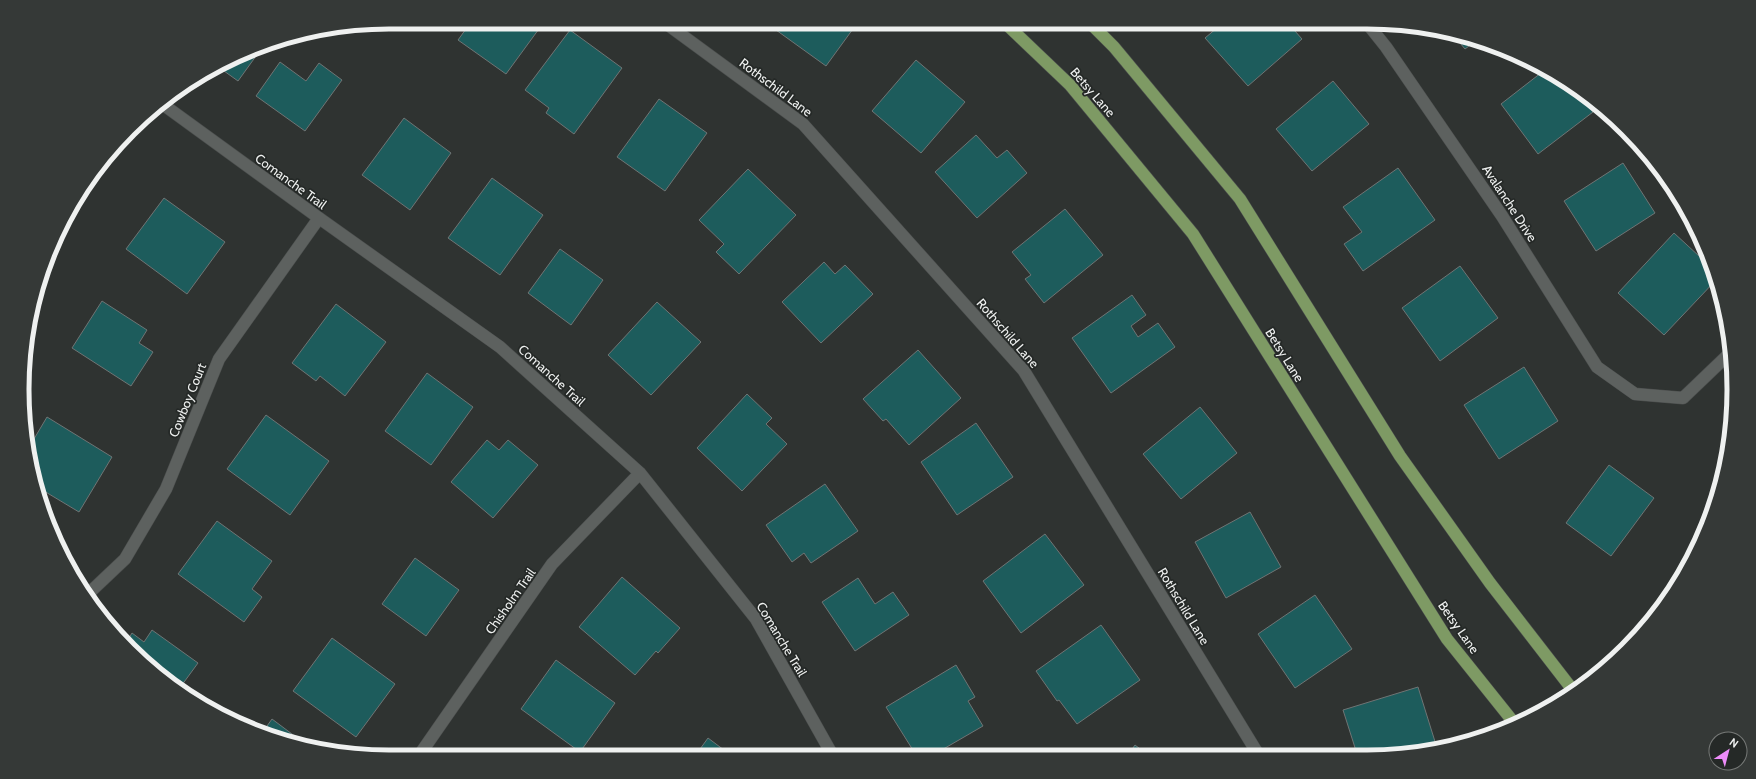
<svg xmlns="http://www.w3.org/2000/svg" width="1756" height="779" viewBox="0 0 1756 779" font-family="Cabin,sans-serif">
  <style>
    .building { fill: #1d5c5c; stroke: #6f7474 }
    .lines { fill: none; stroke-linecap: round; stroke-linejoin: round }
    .minor-casing { stroke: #4b4e4d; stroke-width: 13 }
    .major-casing { stroke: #4b4e4d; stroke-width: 13 }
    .minor { stroke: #5d615f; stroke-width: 12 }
    .major { stroke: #7e9a64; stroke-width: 12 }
    .labels { text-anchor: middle; stroke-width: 3.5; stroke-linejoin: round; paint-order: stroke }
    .street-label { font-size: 13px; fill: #eff1f0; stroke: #252927 }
    .rim { fill: none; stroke: #eff1f0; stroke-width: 5 }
  </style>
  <rect width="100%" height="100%" fill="#2f3331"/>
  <path class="building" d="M471 22H544L506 74 458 40Z
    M782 22H858L826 66 776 30Z
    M1224 22H1287L1302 39 1248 86 1205 38Z
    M570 30 622 68 574 134 546 113 549 108 525 90Z
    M1455 37 1477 40 1465 49Z
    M264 45 238 81 217 66Z
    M916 60 965 102 921 153 872 111Z
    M280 62 306 81 319 63 342 80 305 131 256 96Z
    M1546 69 1576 90 1593 112 1538 154 1501 104Z
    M1333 81 1369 124 1312 171 1276 129Z
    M659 99 707 133 665 191 617 157Z
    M404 118 451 153 410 210 362 175Z
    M976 135 997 158 1007 150 1027 173 977 218 935 172Z
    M1623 163 1655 213 1596 251 1564 201Z
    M1398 168 1435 220 1363 271 1344 244 1362 232 1343 207Z
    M748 169 796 215 739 274 716 252 724 244 699 220Z
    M492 178 543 215 500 275 448 238Z
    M164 198 225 242 187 294 126 249Z
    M1065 209 1103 255 1044 303 1025 279 1031 275 1012 252Z
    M1674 233 1712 268 1716 280 1664 335 1618 293Z
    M560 249 603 280 571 325 528 293Z
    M824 262 835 274 845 265 873 294 821 343 782 302Z
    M1460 266 1498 318 1440 361 1402 308Z
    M1132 295 1146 315 1131 326 1138 337 1158 323 1175 347 1111 393 1072 338Z
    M102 301 147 330 139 343 153 352 131 386 72 348Z
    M657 302 701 342 651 395 608 355Z
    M336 304 386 342 345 396 320 376 316 381 292 363Z
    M918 350 961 398 909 445 886 419 883 421 863 399Z
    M1524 367 1558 421 1499 459 1464 405Z
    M427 373 473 407 431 465 385 431Z
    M747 394 772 418 766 424 787 444 742 491 697 448Z
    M1200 407 1237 453 1181 499 1143 454Z
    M266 415 329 461 290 515 227 469Z
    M47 417 112 457 79 512 39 488 29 461 28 449Z
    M976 423 1013 477 957 515 921 462Z
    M487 440 499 450 508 440 538 465 493 518 451 482Z
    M1609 465 1654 498 1611 556 1566 523Z
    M825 484 858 531 811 563 804 553 792 562 766 525Z
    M1250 512 1281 567 1226 598 1195 542Z
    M217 521 272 561 252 589 262 597 244 622 178 574Z
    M1045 534 1084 585 1021 633 983 581Z
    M415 558 459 590 426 636 382 604Z
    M622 577 680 628 658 653 656 651 635 675 579 627Z
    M858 578 875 604 893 592 909 615 855 651 822 602Z
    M1315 595 1352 649 1295 688 1258 634Z
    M1101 625 1140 680 1077 724 1059 700 1057 701 1036 671Z
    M152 630 198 663 179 689 147 666 127 641 132 633 144 642Z
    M332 638 395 684 356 737 293 691Z
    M556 660 615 703 580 752 521 709Z
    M956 665 975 697 968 701 983 726 933 755H916L886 707Z
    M1418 687 1437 748 1415 754H1357L1343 710Z
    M272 719 304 743 271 737 262 733Z
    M708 738 732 756H695Z
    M1135 745 1148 755H1128Z
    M677 750 685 756H673Z"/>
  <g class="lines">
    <defs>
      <path id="minor" d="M664 22 803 124 1024 371 1258 754
        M1366 22 1386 47 1502 216 1597 367 1635 394 1683 398 1731 352
        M161 103 319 218 500 347 640 473 756 619 833 756
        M88 594 125 559 166 489 219 359 319 218
        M418 757 552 564 640 473"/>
      <path id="major" d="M1004 22 1070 85 1193 234 1447 639 1515 724
        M1089 22 1114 47 1240 199 1400 456 1490 583 1572 689"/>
    </defs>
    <use href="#minor" class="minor-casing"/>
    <use href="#major" class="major-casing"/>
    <use href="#minor" class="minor"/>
    <use href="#major" class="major"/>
  </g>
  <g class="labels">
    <g class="street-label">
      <text transform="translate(776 87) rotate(37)" y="5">Rothschild Lane</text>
      <text transform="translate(1093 92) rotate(49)" y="5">Betsy Lane</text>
      <text transform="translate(291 181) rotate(36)" y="5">Comanche Trail</text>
      <text transform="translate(1510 203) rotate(57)" y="5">Avalanche Drive</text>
      <text transform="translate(1008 333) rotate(49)" y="5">Rothschild Lane</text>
      <text transform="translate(1285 355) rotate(58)" y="5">Betsy Lane</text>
      <text transform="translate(552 375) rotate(42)" y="5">Comanche Trail</text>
      <text transform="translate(187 400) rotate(-68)" y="5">Cowboy Court</text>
      <text transform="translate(510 601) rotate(-55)" y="5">Chisholm Trail</text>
      <text transform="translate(1184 606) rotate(59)" y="5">Rothschild Lane</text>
      <text transform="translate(1459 627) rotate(55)" y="5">Betsy Lane</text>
      <text transform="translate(782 639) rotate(59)" y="5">Comanche Trail</text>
    </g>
  </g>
  <path d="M0 0H1756V779H0ZM389 29H1367A360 360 0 0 1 1727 389V390A360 360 0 0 1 1367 750H389A360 360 0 0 1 29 390V389A360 360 0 0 1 389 29Z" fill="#353937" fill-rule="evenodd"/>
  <path class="rim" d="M389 29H1367A360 360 0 0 1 1727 389V390A360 360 0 0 1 1367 750H389A360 360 0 0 1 29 390V389A360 360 0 0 1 389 29Z"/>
  <g transform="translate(1728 751) rotate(36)"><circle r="19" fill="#252927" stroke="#767977"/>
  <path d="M0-3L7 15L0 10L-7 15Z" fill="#ed8cf9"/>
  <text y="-6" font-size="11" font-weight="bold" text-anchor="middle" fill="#eff1f0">N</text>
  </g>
</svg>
